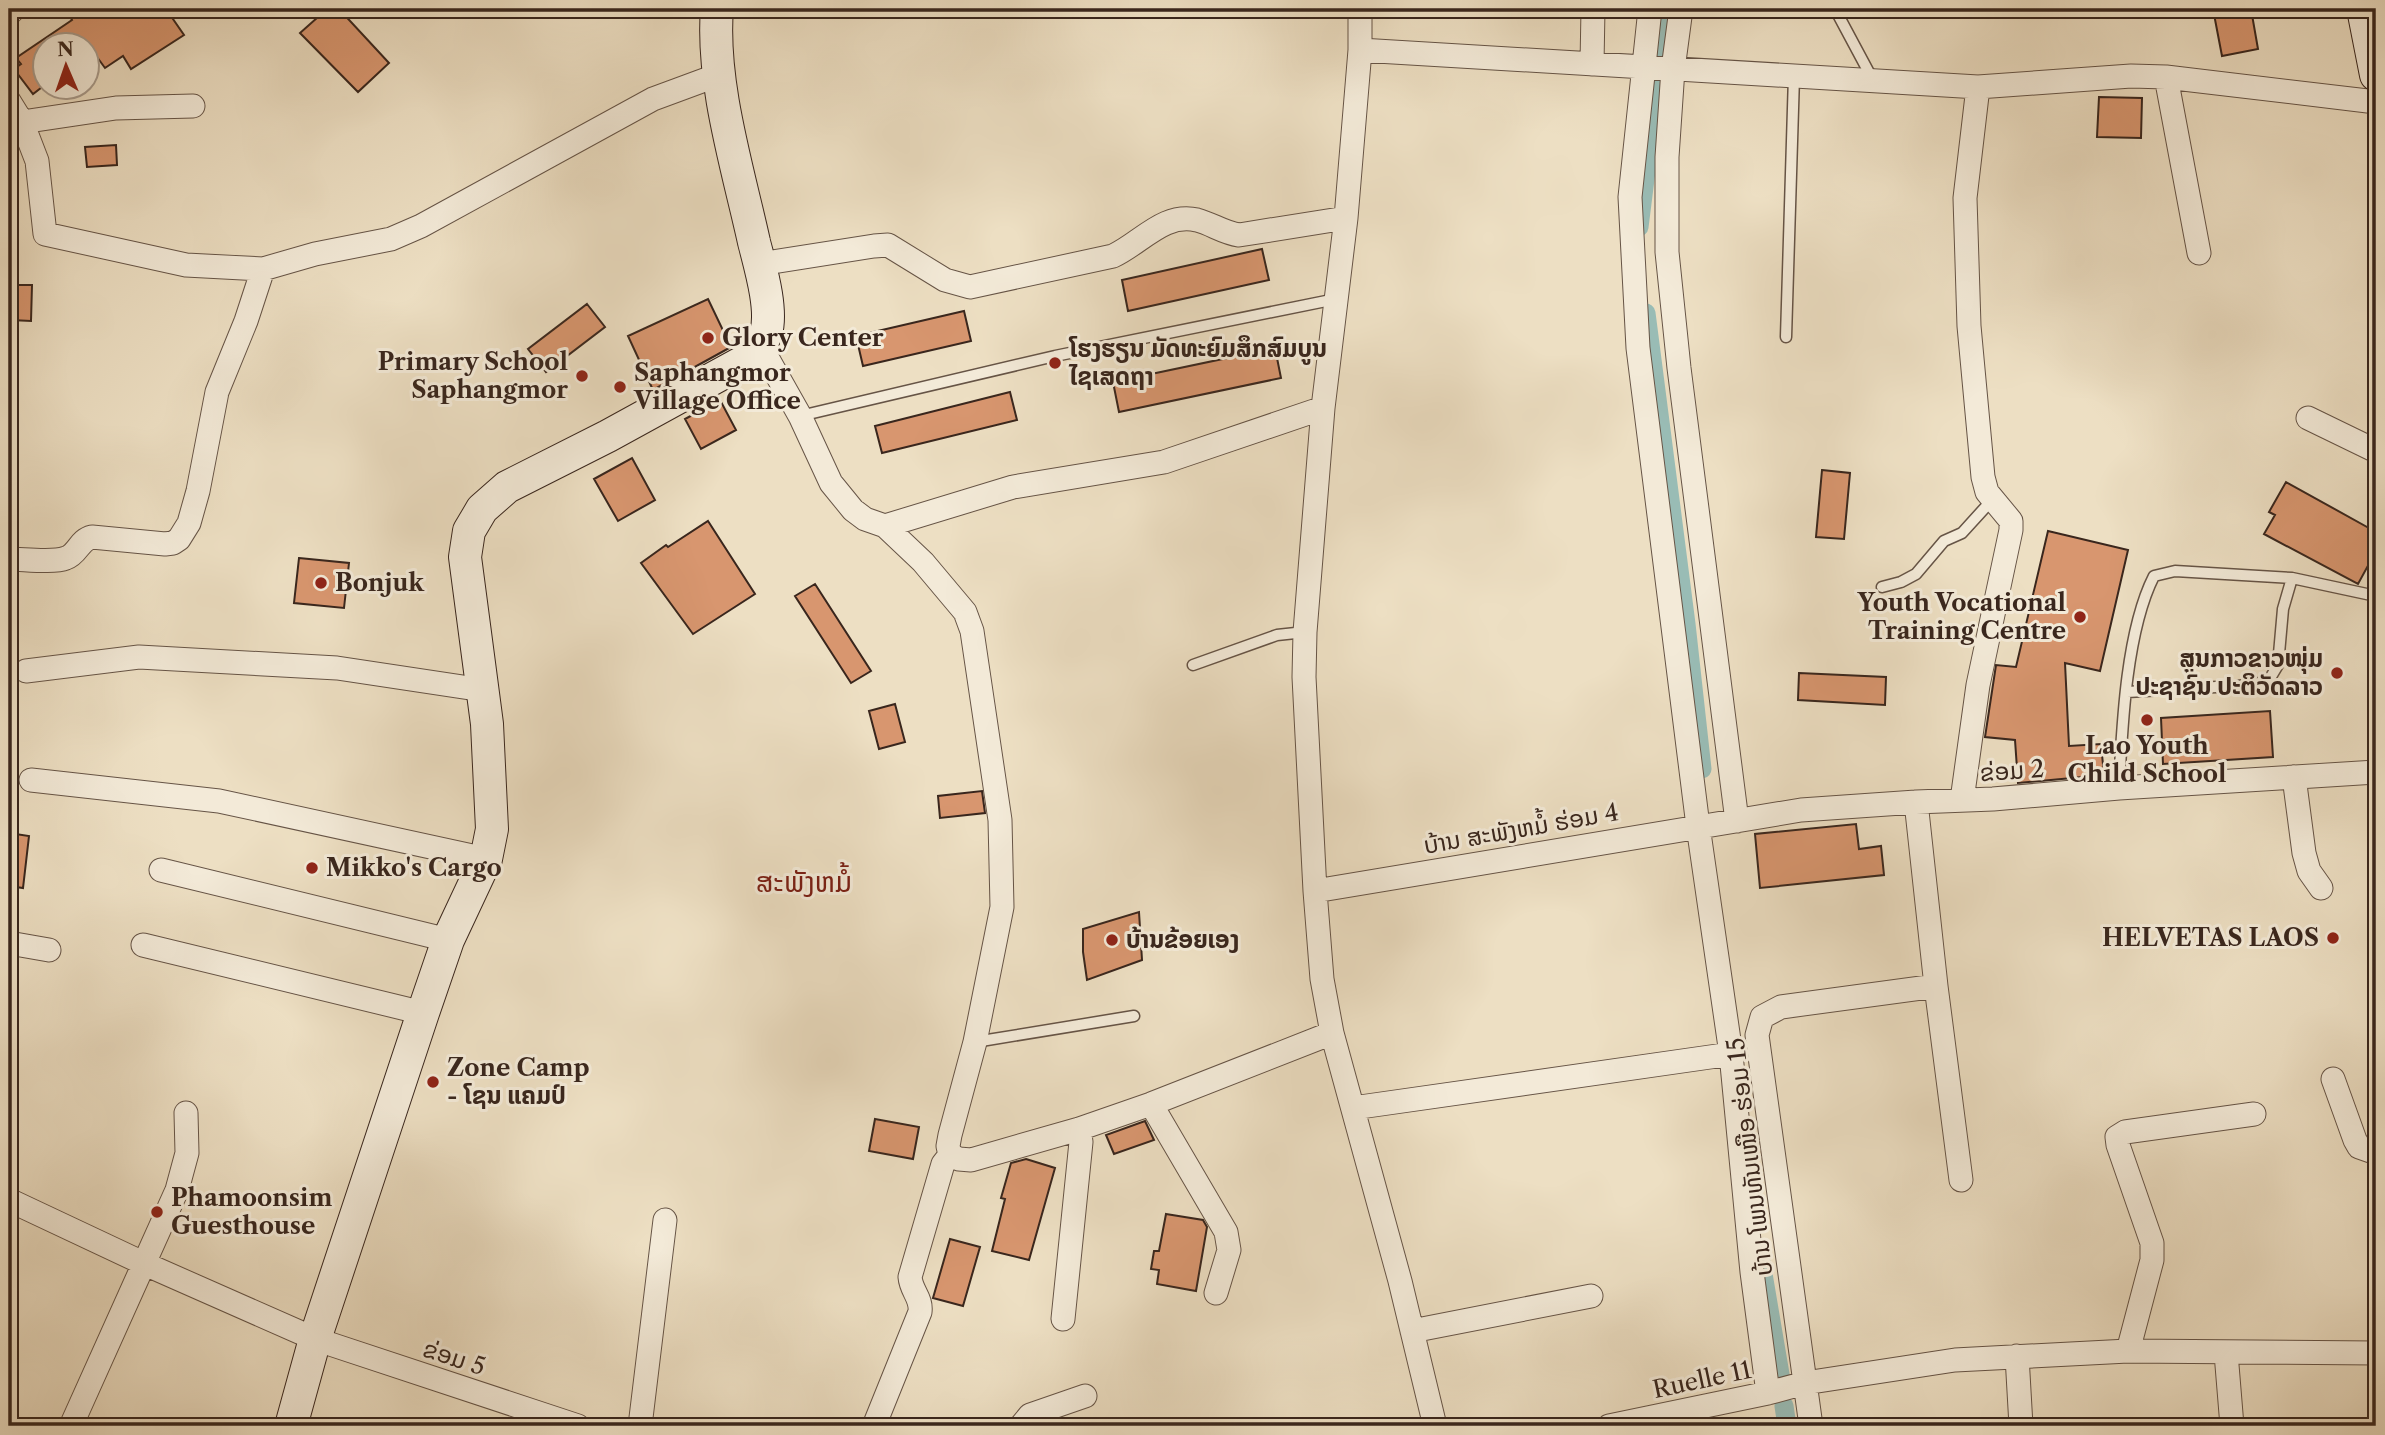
<svg xmlns="http://www.w3.org/2000/svg" width="2385" height="1435" viewBox="0 0 2385 1435" font-family="'Libre Caslon Text','Noto Sans Lao',serif">
  <style>
    .lines { fill: none; stroke-linecap: round; stroke-linejoin: round }
    .canal { stroke: #99bcb5; stroke-width: 19 }
    .building { fill: #d8966f; stroke: #39261d; stroke-width: 2 }
    .lane-casing { stroke: #665446; stroke-width: 13 }
    .street-casing { stroke: #665446; stroke-width: 25 }
    .secondary-casing { stroke: #39261d; stroke-width: 34 }
    .lane { stroke: #f3ead8; stroke-width: 10 }
    .street { stroke: #f3ead8; stroke-width: 23 }
    .secondary { stroke: #f3ead8; stroke-width: 32 }
    .poi-dot { fill: #8f2418; stroke: #f3ead8; stroke-width: 2.5 }
    .labels { text-anchor: middle; stroke-width: 6; stroke-linejoin: round; paint-order: stroke }
    .poi-label { font-size: 24px; font-weight: bold; fill: #39261d; stroke: #f3ead8; text-anchor: start }
    .street-label { font-size: 24px; fill: #39261d; stroke: #f3ead8 }
    .quarter-label { font-size: 28px; fill: #7a1f14; stroke: #f3ead8 }
  </style>
  <rect width="100%" height="100%" fill="#eddfc3"/>
  <filter id="stains"><feTurbulence type="fractalNoise" baseFrequency=".00286" numOctaves="4"/><feColorMatrix values="0 0 0 0 .2 0 0 0 0 .09 0 0 0 0 .02 0 0 0 .5 -.17"/></filter>
  <radialGradient id="worn" r=".72"><stop offset=".6" stop-color="#630" stop-opacity="0"/><stop offset="1" stop-color="#630" stop-opacity=".3"/></radialGradient>
  <g class="lines">
    <path class="canal" d="M1659 55 1663 9
      M1639 227 1657 83
      M1646 313 1686 624 1702 769
      M1761 1262 1780 1374
      M1784 1406 1787 1426"/>
  </g>
  <path class="building" d="M65 9H166L184 35 131 69 123 56 105 68 89 46H46V84L33 94 14 69 21 64 16 58 72 20Z
    M327 9H339L389 63 358 92 300 33Z
    M2213 9H2251L2258 49 2222 56Z
    M2099 97 2142 98 2141 138 2097 137Z
    M116 145 117 165 87 167 85 147Z
    M1262 249 1269 280 1128 311 1122 280Z
    M11 285H32L31 321 11 320Z
    M708 299 731 347 653 390 628 336Z
    M587 304 605 327 546 372 528 349Z
    M964 311 971 341 863 366 856 336Z
    M1275 348 1281 378 1119 412 1113 382Z
    M1010 392 1017 420 882 453 875 426Z
    M720 400 736 430 701 449 685 419Z
    M632 458 655 500 618 521 594 479Z
    M1822 470 1850 473 1844 539 1816 537Z
    M2286 482 2376 532V551L2358 584 2264 534 2275 515 2269 512Z
    M708 521 755 594 693 634 641 563 666 545 668 547Z
    M2048 531 2128 550 2100 671 2065 663 2069 746 2101 744 2104 775 2018 783 2015 740 1985 737 1996 665 2016 667Z
    M299 558 349 563 344 608 294 603Z
    M815 584 871 671 851 683 795 596Z
    M1799 673 1886 677 1885 705 1798 700Z
    M895 704 905 742 879 749 869 711Z
    M2270 711 2273 757 2163 764 2161 718Z
    M982 791 985 813 940 818 938 796Z
    M1856 824 1859 849 1881 846 1884 875 1760 888 1755 834Z
    M9 833 29 836 23 888 9 886Z
    M1139 912 1142 960 1087 980 1083 952V929Z
    M875 1119 919 1127 913 1159 869 1151Z
    M1145 1121 1154 1140 1114 1154 1106 1135Z
    M1026 1159 1055 1168 1029 1260 992 1251 1005 1199 1001 1198 1011 1163Z
    M1166 1214 1203 1220 1207 1227 1196 1291 1157 1284 1159 1270 1151 1269 1154 1251H1159Z
    M950 1239 980 1247 963 1306 933 1298Z"/>
  <g class="lines">
    <defs>
      <path id="lane" d="M1835 9 1873 80
        M1786 337 1794 76
        M800 416 1055 356 1336 299
        M1882 587 1901 582 1916 574 1944 541 1962 533 1992 500
        M1193 665 1277 635 1305 632
        M2127 692 2252 685 2269 680 2278 665 2283 609 2292 578 2376 596
        M2119 788C2122 727 2126 631 2154 576L2175 571 2292 578
        M975 1042 1134 1016"/>
      <path id="street" d="M1360 9V50L1346 218 1323 408 1305 632 1304 677 1315 891 1322 979 1332 1033 1400 1281 1435 1426
        M1650 9 1630 197 1638 348 1698 826 1731 1054 1752 1272 1768 1393
        M1681 9 1673 69 1667 157V252L1679 368 1737 821
        M9 14 14 9
        M1360 50 1978 87 2131 76 2166 77 2376 102
        M1592 64 1593 9
        M2166 77 2199 253
        M9 101 22 122 37 161 45 234 186 265 263 269 315 254 391 239 421 226 653 99 718 75
        M22 122 116 108 193 106
        M759 264 874 246 888 245 945 280 970 287 1113 256C1141 243 1164 212 1197 220 1212 224 1224 233 1239 235L1346 218
        M760 345 800 416 831 483 853 510 865 519 885 526 923 562 965 612 972 631 1000 820 1002 907 975 1042 950 1135 948 1146 950 1155 959 1159 971 1160 1079 1129 1151 1104 1332 1033
        M2308 418 2376 451
        M885 526 1013 487 1164 462 1323 408
        M9 559C24 559 53 563 66 558 78 554 79 540 92 537L165 544 173 543 179 539 189 523 198 491 217 392 246 321 263 269
        M26 671 139 657 337 668 483 690
        M2294 777 2304 853 2309 871 2321 888
        M31 780 219 801 486 859
        M1962 800 1978 685 2011 530V521L1987 492 1983 477 1969 326 1965 198 1978 87
        M1916 802 1936 986 1961 1180
        M161 870 448 940
        M1315 891 1801 810 1916 802 1993 799 2119 788 2376 772
        M9 943 49 950
        M143 945 423 1013
        M2333 1079 2355 1140 2359 1147 2376 1153
        M1151 1104 1226 1232 1229 1250 1216 1293
        M1353 1108 1731 1054
        M9 1200 145 1264 315 1339 578 1426
        M1063 1319 1081 1142 1079 1129
        M1412 1331 1591 1296
        M2128 1351 2152 1260V1243L2118 1145 2117 1137 2125 1132 2254 1114
        M2226 1353 2232 1426
        M2017 1356 2021 1426
        M71 1426 177 1190 187 1153 186 1113
        M640 1426 665 1220
        M874 1426 920 1312C922 1298 911 1291 910 1277L943 1164 950 1155
        M1021 1426 1030 1415 1085 1396
        M1609 1426 1768 1393 1805 1383 1955 1360 2128 1351 2376 1353
        M1811 1426 1757 1035 1762 1017 1781 1007 1936 986"/>
      <path id="secondary" d="M2363 9 2376 75
        M291 1426 315 1339 423 1013 448 940 486 859 492 829 487 724 465 557 469 531 482 509 507 487 608 436 743 362C752 353 763 345 766 333 773 309 760 266 754 242 738 169 711 83 717 9"/>
    </defs>
    <use href="#lane" class="lane-casing"/>
    <use href="#street" class="street-casing"/>
    <use href="#secondary" class="secondary-casing"/>
    <use href="#lane" class="lane"/>
    <use href="#street" class="street"/>
    <use href="#secondary" class="secondary"/>
  </g>
  <g class="poi-dot">
    <circle cx="708" cy="338" r="7"/>
    <circle cx="1055" cy="363" r="7"/>
    <circle cx="582" cy="376" r="7"/>
    <circle cx="620" cy="387" r="7"/>
    <circle cx="321" cy="583" r="7"/>
    <circle cx="2080" cy="617" r="7"/>
    <circle cx="2337" cy="673" r="7"/>
    <circle cx="2147" cy="720" r="7"/>
    <circle cx="312" cy="868" r="7"/>
    <circle cx="2333" cy="938" r="7"/>
    <circle cx="1112" cy="940" r="7"/>
    <circle cx="433" cy="1082" r="7"/>
    <circle cx="157" cy="1212" r="7"/>
  </g>
  <g class="labels">
    <g class="poi-label">
      <text x="722" y="346">Glory Center</text>
      <text x="1069" y="357">ໂຮງຮຽນ ມັດທະຍົມສຶກສົມບູນ<tspan x="1069" dy="28">ໄຊເສດຖາ</tspan></text>
      <text x="568" y="370" text-anchor="end">Primary School<tspan x="568" dy="28">Saphangmor</tspan></text>
      <text x="634" y="381">Saphangmor<tspan x="634" dy="28">Village Office</tspan></text>
      <text x="335" y="591">Bonjuk</text>
      <text x="2066" y="611" text-anchor="end">Youth Vocational<tspan x="2066" dy="28">Training Centre</tspan></text>
      <text x="2323" y="667" text-anchor="end">ສູນກາວຂາວໜຸ່ມ<tspan x="2323" dy="28">ປະຊາຊົນ ປະຕິວັດລາວ</tspan></text>
      <text x="2147" y="754" text-anchor="middle">Lao Youth<tspan x="2147" dy="28">Child School</tspan></text>
      <text x="326" y="876">Mikko's Cargo</text>
      <text x="2319" y="946" text-anchor="end">HELVETAS LAOS</text>
      <text x="1126" y="948">ບ້ານຂ້ອຍເອງ</text>
      <text x="447" y="1076">Zone Camp<tspan x="447" dy="28">- ໂຊນ ແຄມປ໌</tspan></text>
      <text x="171" y="1206">Phamoonsim<tspan x="171" dy="28">Guesthouse</tspan></text>
    </g>
    <g class="street-label">
      <text transform="translate(2012 771) rotate(-4)" y="8">ຂ່ອມ 2</text>
      <text transform="translate(1521 829) rotate(-10)" y="8">ບ້ານ ສະພັງຫມໍ້ ຮ່ອມ 4</text>
      <text transform="translate(1750 1157) rotate(-97)" y="8">ບ້ານ ໂພນທັນເໜືອ ຮ່ອມ 15</text>
      <text transform="translate(454 1358) rotate(18)" y="8">ຂ່ອມ 5</text>
      <text transform="translate(1702 1380) rotate(-12)" y="8">Ruelle 11</text>
    </g>
    <g class="quarter-label">
      <text x="804" y="892">ສະພັງຫມໍ້</text>
    </g>
  </g>
  <rect width="2385" height="1435" fill="none" stroke="#eddfc3" stroke-width="35"/>
  <rect x="10" y="10" width="2364" height="1414" fill="none" stroke="#39261d" stroke-width="3.5"/>
  <rect x="18" y="18" width="2350" height="1400" fill="none" stroke="#39261d" stroke-width="2"/>
  <g transform="translate(66 66) rotate(358)"><circle r="33" fill="#f3ead8" stroke="#a99c8d" stroke-width="2"/>
  <path d="M0-5L12 26L0 18L-12 26Z" fill="#8f2418"/>
  <text y="-10" font-size="19" font-weight="bold" text-anchor="middle" fill="#39261d">N</text>
  </g>
  <rect width="100%" height="100%" filter="url(#stains)"/>
  <rect width="100%" height="100%" fill="url(#worn)"/>
</svg>
